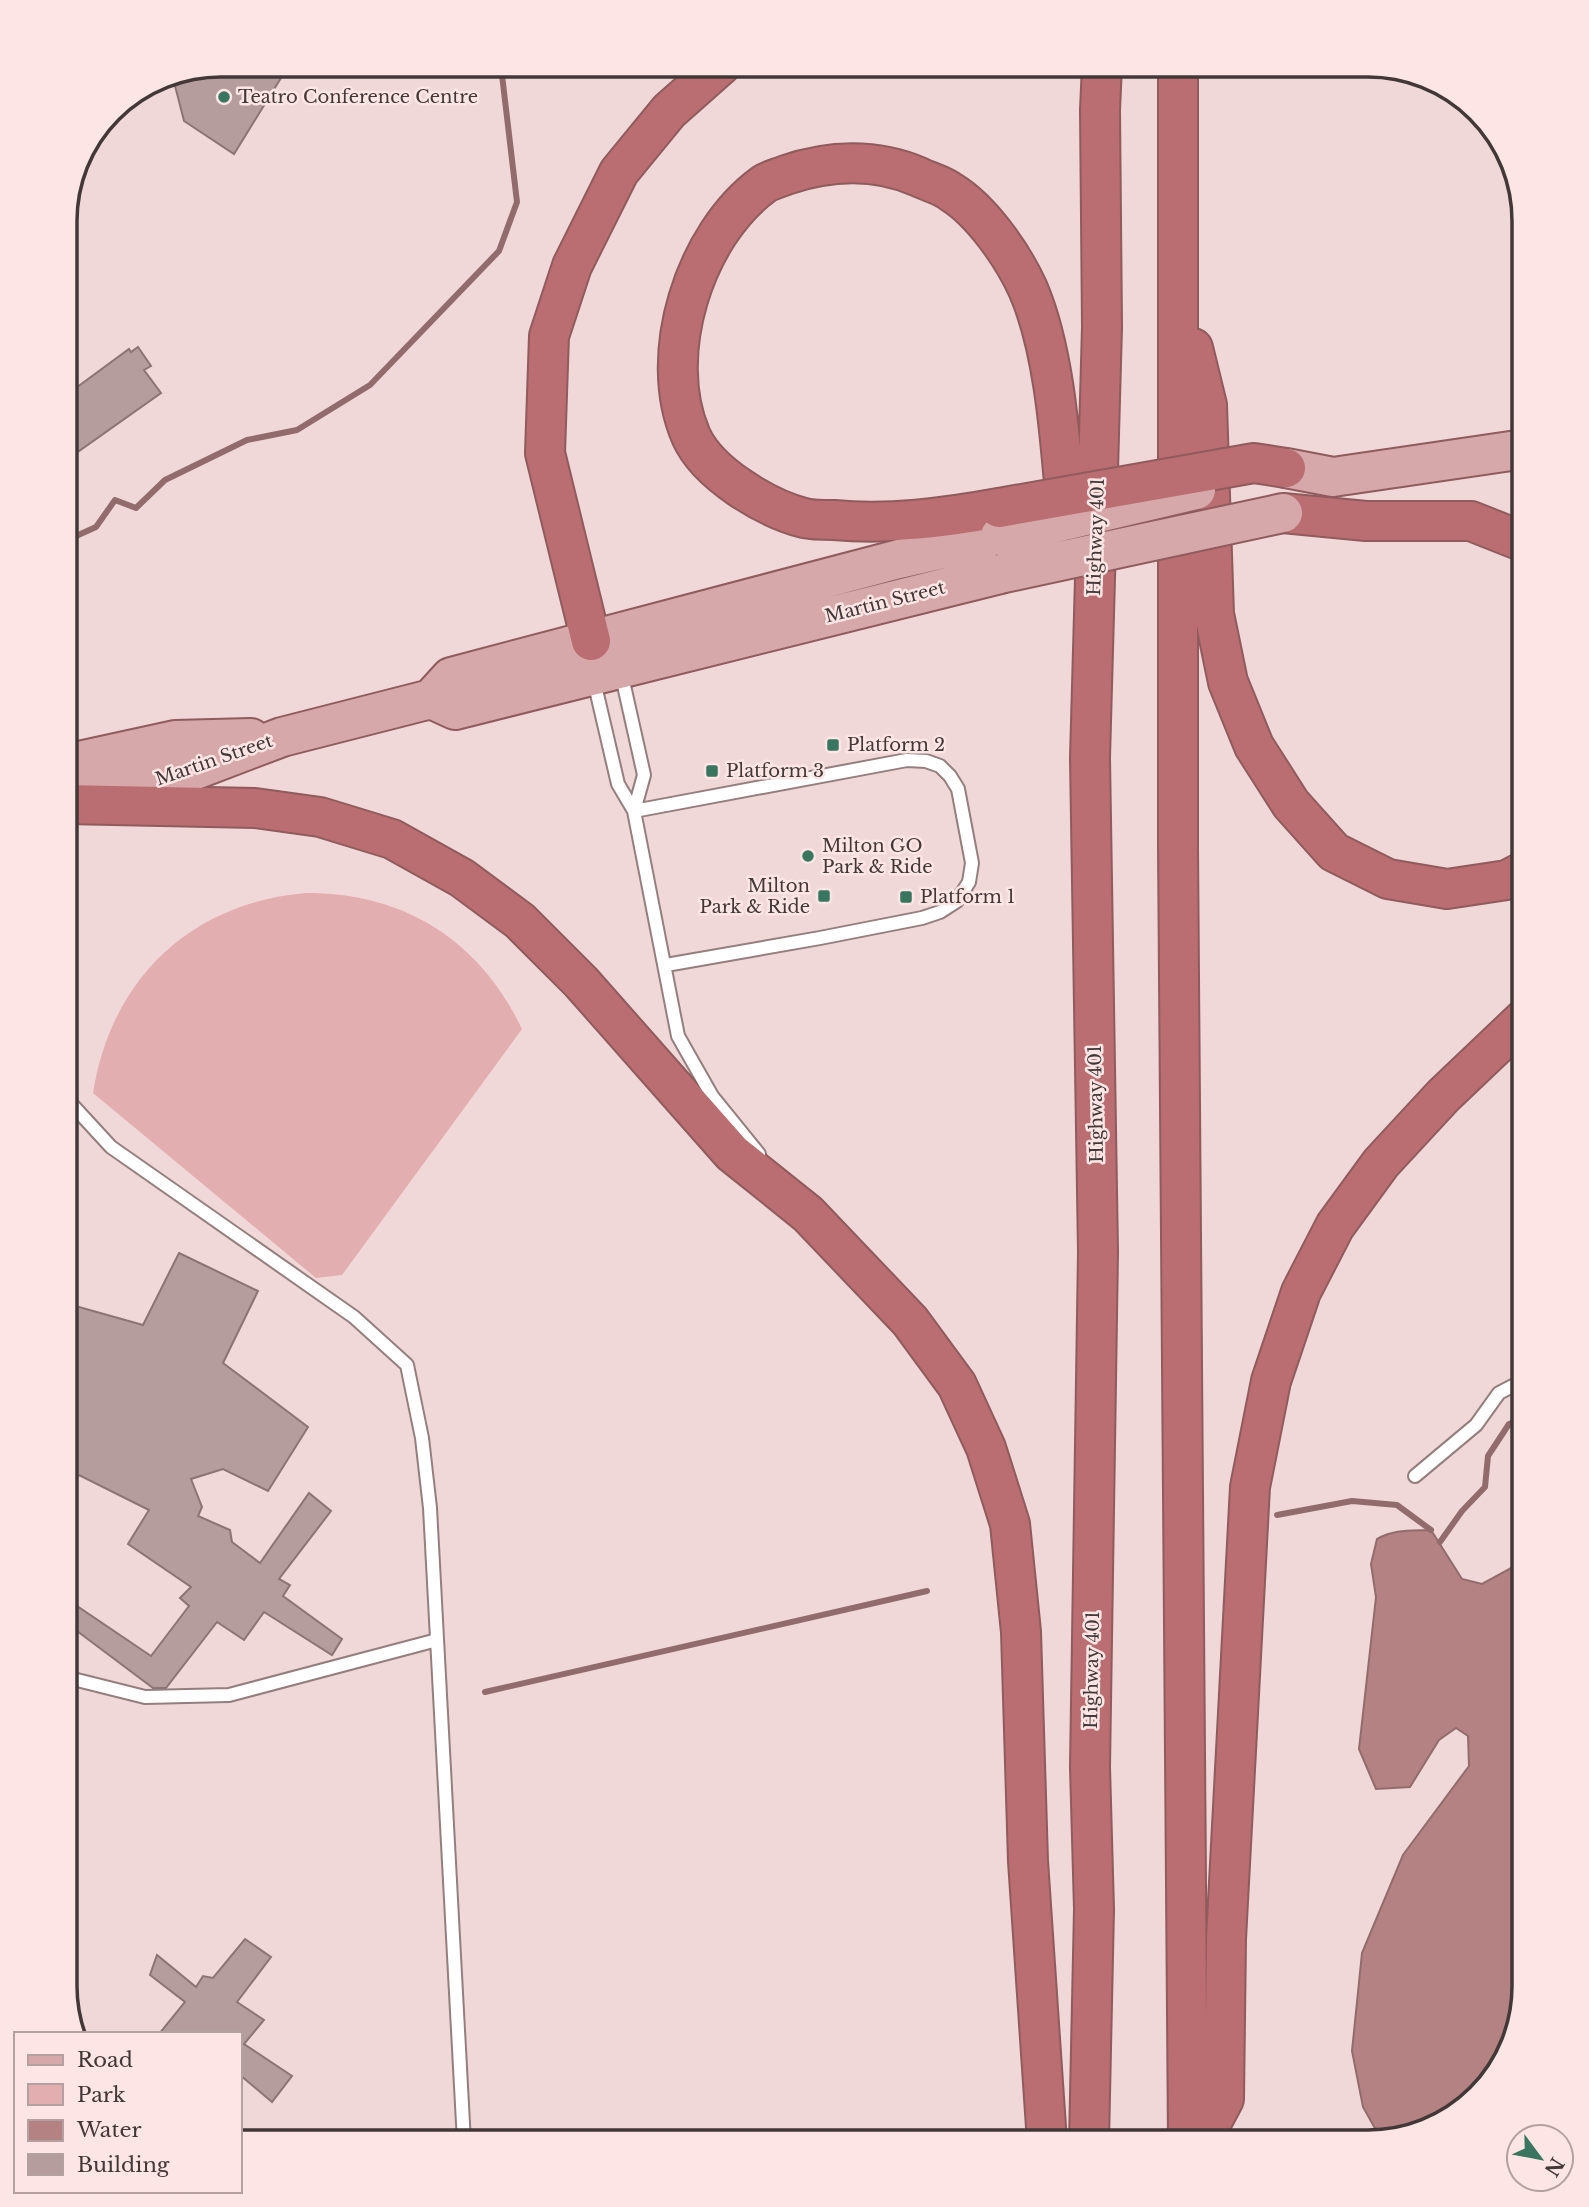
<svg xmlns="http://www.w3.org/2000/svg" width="1589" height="2207" viewBox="0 0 1589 2207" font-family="'Libre Baskerville',serif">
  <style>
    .green { fill: #e2aeaf }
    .water { fill: #b58283; stroke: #926c6c; stroke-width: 2 }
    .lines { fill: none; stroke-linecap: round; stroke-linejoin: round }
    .stream { stroke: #926c6c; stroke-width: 6 }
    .building { fill: #b59d9d; stroke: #8b7474; stroke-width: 2 }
    .lane-casing { stroke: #947e7e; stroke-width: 16 }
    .primary-casing { stroke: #905b5d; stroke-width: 42 }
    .highway-casing { stroke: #905b5d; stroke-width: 42 }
    .lane { stroke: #fff; stroke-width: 12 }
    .primary { stroke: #d6a8aa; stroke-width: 38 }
    .highway { stroke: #ba6e71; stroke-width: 38 }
    .primary-bridge-casing { stroke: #905b5d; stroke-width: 42; stroke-linecap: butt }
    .highway-bridge-casing { stroke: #905b5d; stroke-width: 42; stroke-linecap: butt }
    .primary-bridge { stroke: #d6a8aa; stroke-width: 38 }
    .highway-bridge { stroke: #ba6e71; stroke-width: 38 }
    .poi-dot { fill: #39755f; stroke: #fee5e5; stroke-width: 2.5 }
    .labels { text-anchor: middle; stroke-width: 5; stroke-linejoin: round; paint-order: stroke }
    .poi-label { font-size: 18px; fill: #423838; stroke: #fee5e5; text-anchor: start }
    .street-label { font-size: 18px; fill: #423838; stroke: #fee5e5 }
    .rim { fill: none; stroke: #423838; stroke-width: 3.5 }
  </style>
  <rect width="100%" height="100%" fill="#f1d8d8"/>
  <path class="green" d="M306 893C405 893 479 940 522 1029L342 1275 316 1278 93 1093C111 979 190 903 306 893Z"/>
  <path class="water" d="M1431 1530 1462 1579 1482 1584 1524 1561V1870L1514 1891 1524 1898V1987L1504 2064 1447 2121 1381 2139 1363 2107 1352 2051 1362 1953 1403 1855 1469 1766 1468 1736 1456 1728 1439 1740 1410 1787 1376 1789 1359 1749 1376 1597 1371 1564 1377 1539C1394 1529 1412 1531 1431 1530Z"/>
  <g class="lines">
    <path class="stream" d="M65 541 96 527 115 500 136 508 165 480 247 440 297 430 370 385 499 251 517 202 502 75 506 65
      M1277 1515 1352 1501 1397 1505 1431 1530
      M1440 1542 1462 1511 1485 1487 1488 1456 1509 1424 1524 1418
      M485 1692 927 1591"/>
  </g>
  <path class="building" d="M220 65H289L234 154 184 121 172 74Z
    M138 347 151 366 144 370 161 393 79 451 65 432V396L129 349 131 352Z
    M179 1253 258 1291 223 1363 308 1427 268 1491 223 1469 191 1479 202 1507 198 1516 230 1530 232 1542 260 1563 309 1493 331 1511 279 1579 290 1585 283 1596 342 1639 332 1655 264 1612 244 1640 217 1622 166 1688H153L65 1622V1598L151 1656 189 1606 180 1598 191 1587 128 1544 149 1510 79 1475 65 1495V1303L143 1325Z
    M245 1939 271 1957 237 2002 264 2020 244 2044 292 2076 272 2102 240 2075V2034H159L185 2002 150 1975 157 1955 196 1987 203 1976 213 1978Z"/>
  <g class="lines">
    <defs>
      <path id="lane" d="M621 672 644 775 634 811
        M594 681 618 784 634 811 678 1036 712 1096 759 1154
        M634 811 907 760 926 761 940 766 950 776 958 789 972 863 969 882 957 901 940 912 922 918 820 938 666 965
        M65 1097 111 1147 354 1317 407 1365 422 1438 430 1508 464 2142
        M1415 1476 1476 1425 1499 1393 1524 1380
        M65 1677 145 1697 229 1695 437 1640"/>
      <path id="primary" d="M1286 468 1333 477 1524 449
        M431 699 455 710 1000 574
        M65 764 175 740 251 738
        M82 798 182 775 282 737 431 699 451 677 899 559 1000 536"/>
      <path id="highway" d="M1178 65V846L1188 2142
        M1193 348 1207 405 1214 614 1228 682 1254 746 1291 804 1334 852 1388 879 1447 889 1507 880 1524 871
        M999 508C944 518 889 525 834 520 824 520 813 520 804 518 766 508 708 474 691 436 656 356 694 235 764 184 770 180 779 178 786 175 829 160 876 158 919 177 929 182 942 185 951 192 982 211 1013 256 1028 289 1057 356 1061 455 1068 528
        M1283 513 1366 521H1471L1524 542
        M591 641 545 453 549 336 572 266 619 172 669 111 721 65
        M65 804 255 808 320 817 392 839 462 878 520 921 581 982 732 1153 808 1214 910 1321 957 1385 986 1448 1010 1524 1021 1632 1028 1861 1047 2142
        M1089 2142 1094 1909 1090 1767 1098 1252 1090 758 1102 327 1100 110 1102 65
        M1201 2142 1224 2099 1226 1939 1250 1487 1271 1381 1301 1292 1335 1226 1381 1163 1443 1096 1524 1019"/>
    </defs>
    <use href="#lane" class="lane-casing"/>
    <use href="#primary" class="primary-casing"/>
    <use href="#highway" class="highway-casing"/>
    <use href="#lane" class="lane"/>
    <use href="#primary" class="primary"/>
    <use href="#highway" class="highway"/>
    <defs>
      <path id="primary-bridge" d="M1000 536 1196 490
        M1000 574 1283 513"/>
      <path id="highway-bridge" d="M999 508 1254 463 1286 468"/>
    </defs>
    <use href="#primary-bridge" class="primary-bridge-casing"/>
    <use href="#highway-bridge" class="highway-bridge-casing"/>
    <use href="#primary-bridge" class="primary-bridge"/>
    <use href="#highway-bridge" class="highway-bridge"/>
  </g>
  <g class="poi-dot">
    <circle cx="224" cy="97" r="7"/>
    <rect x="826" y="738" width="14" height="14" rx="3.5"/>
    <rect x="705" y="764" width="14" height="14" rx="3.5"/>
    <circle cx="808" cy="856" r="7"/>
    <rect x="817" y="889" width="14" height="14" rx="3.5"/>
    <rect x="899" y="890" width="14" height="14" rx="3.5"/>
  </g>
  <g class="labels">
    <g class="poi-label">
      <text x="238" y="103">Teatro Conference Centre</text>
      <text x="847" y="751">Platform 2</text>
      <text x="726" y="777">Platform 3</text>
      <text x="822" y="852">Milton GO<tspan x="822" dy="21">Park &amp; Ride</tspan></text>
      <text x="810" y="892" text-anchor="end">Milton<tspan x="810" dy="21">Park &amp; Ride</tspan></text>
      <text x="920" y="903">Platform 1</text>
    </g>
    <g class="street-label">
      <text transform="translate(1096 537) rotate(-88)" y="6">Highway 401</text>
      <text transform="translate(885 602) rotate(-14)" y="6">Martin Street</text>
      <text transform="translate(214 760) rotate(-19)" y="6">Martin Street</text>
      <text transform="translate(1096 1104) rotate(-91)" y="6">Highway 401</text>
      <text transform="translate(1092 1670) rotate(-89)" y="6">Highway 401</text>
    </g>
  </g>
  <path d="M0 0H1589V2207H0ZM221 77H1368A144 144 0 0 1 1512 221V1986A144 144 0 0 1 1368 2130H221A144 144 0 0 1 77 1986V221A144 144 0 0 1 221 77Z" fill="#fee5e5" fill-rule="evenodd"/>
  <path class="rim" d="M221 77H1368A144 144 0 0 1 1512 221V1986A144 144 0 0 1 1368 2130H221A144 144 0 0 1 77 1986V221A144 144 0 0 1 221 77Z"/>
  <rect x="14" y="2032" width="228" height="161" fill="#fee5e5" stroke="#b3a0a0" stroke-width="2"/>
  <rect x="28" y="2055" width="35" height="10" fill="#d6a8aa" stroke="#b3a0a0" stroke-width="2"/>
  <text x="77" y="2067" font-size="21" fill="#423838">Road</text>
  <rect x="28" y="2084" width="35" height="21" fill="#e2aeaf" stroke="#b3a0a0" stroke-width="2"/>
  <text x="77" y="2102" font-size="21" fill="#423838">Park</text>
  <rect x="28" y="2120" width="35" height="21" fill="#b58283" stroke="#b3a0a0" stroke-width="2"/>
  <text x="77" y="2137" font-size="21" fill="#423838">Water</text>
  <rect x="28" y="2154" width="35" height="21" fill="#b59d9d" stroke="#b3a0a0" stroke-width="2"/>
  <text x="77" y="2172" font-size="21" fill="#423838">Building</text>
  <g transform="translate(1540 2158) rotate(122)"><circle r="33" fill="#fee5e5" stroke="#b3a0a0" stroke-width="2"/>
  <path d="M0-5L12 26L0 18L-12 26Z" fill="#39755f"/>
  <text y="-10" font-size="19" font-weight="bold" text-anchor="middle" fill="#423838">N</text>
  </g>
</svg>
